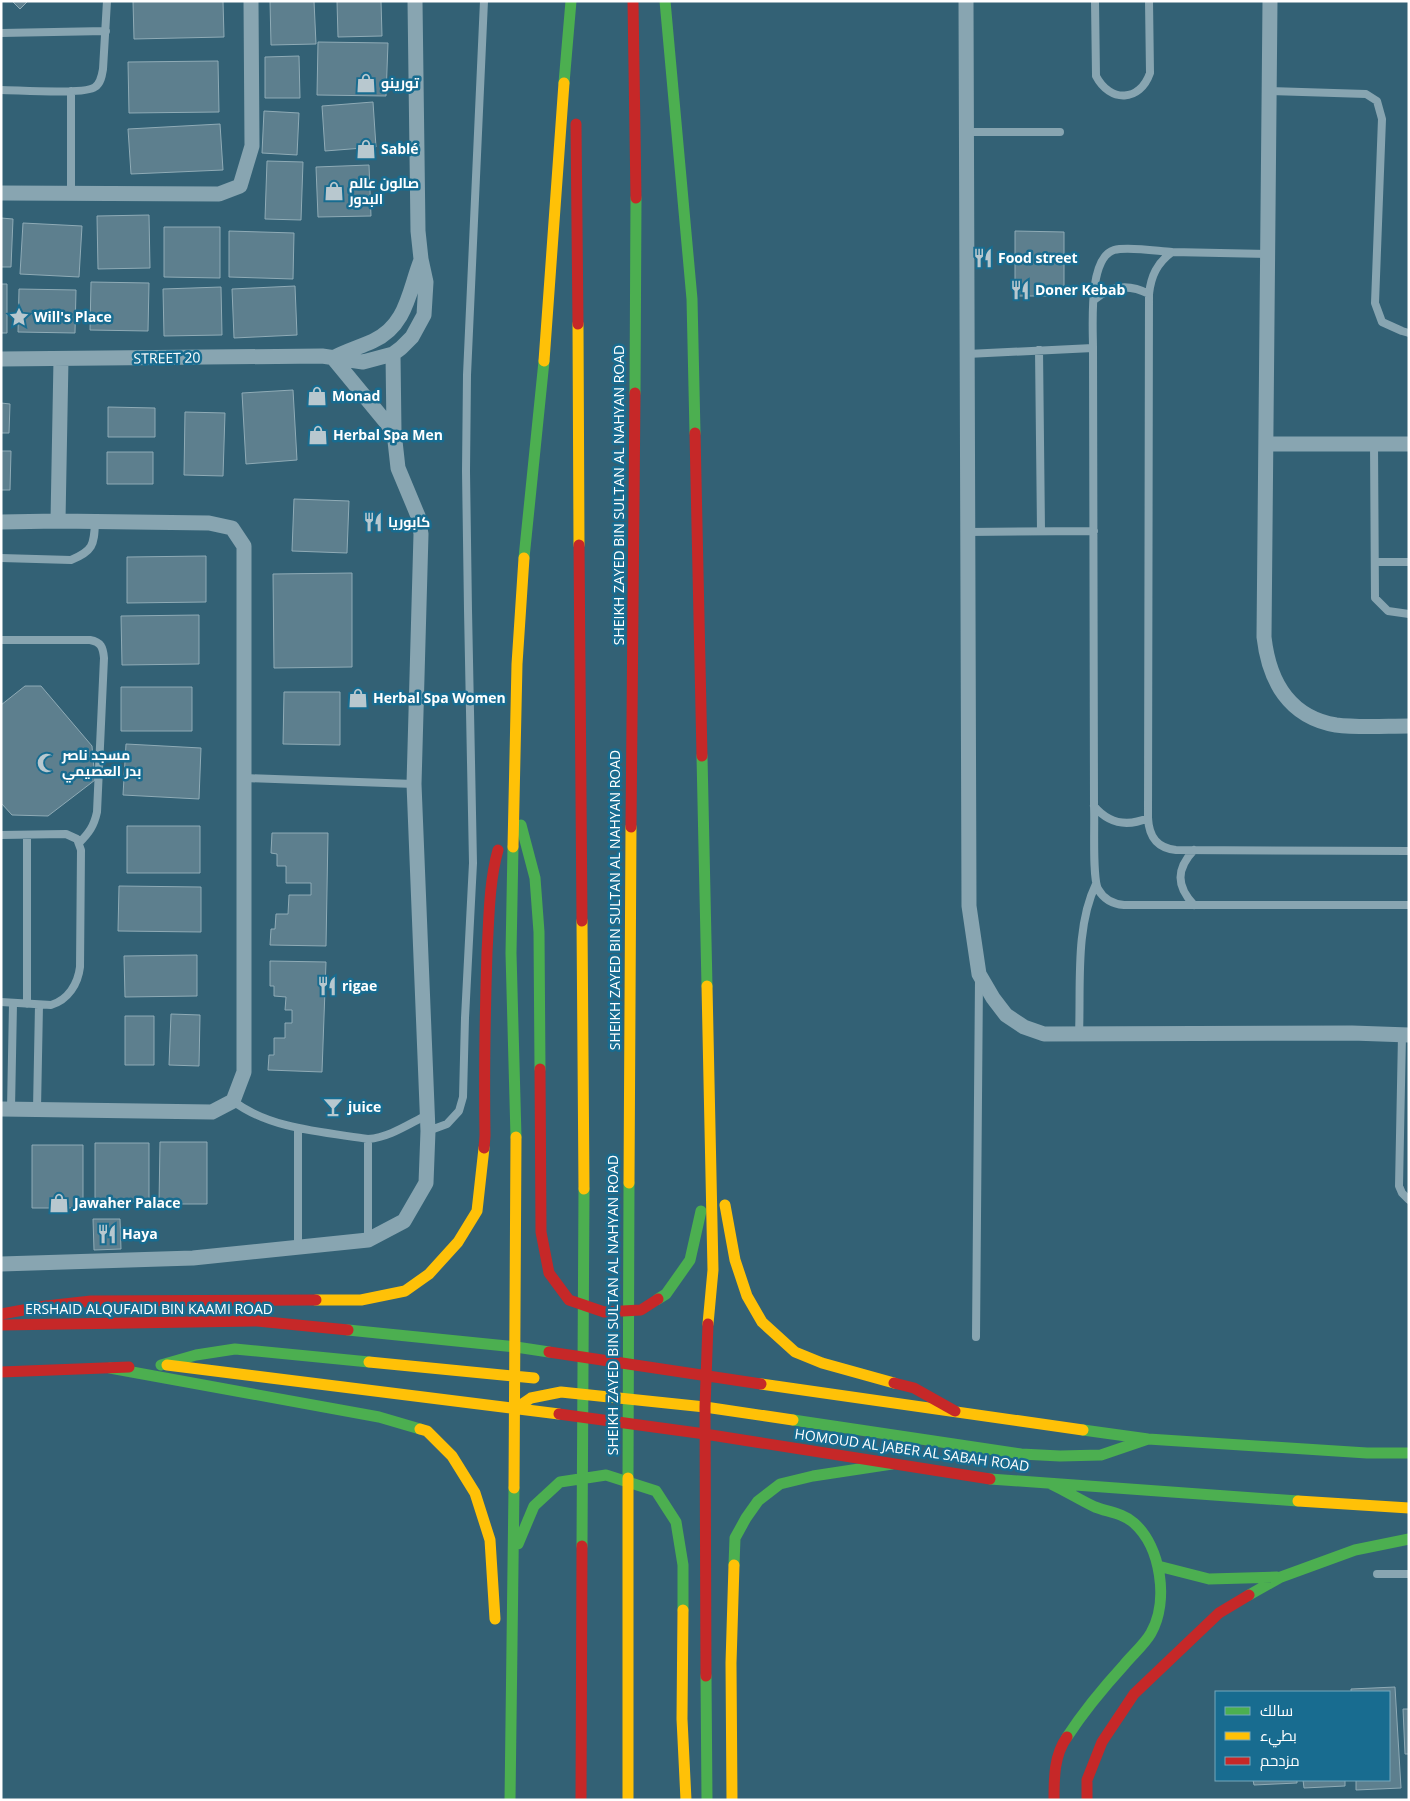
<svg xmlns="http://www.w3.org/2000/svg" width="1410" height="1801" viewBox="0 0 1410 1801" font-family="'Open Sans',Cairo,sans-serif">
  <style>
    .building { fill: #5d7f8e; stroke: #8fabb6 }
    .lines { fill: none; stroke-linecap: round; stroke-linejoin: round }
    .lane { stroke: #88a5b1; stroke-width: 8 }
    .street { stroke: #88a5b1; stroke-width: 15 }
    .fast { stroke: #4caf50; stroke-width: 11 }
    .slow { stroke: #ffc107; stroke-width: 11 }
    .jam { stroke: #c62828; stroke-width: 11 }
    .labels { text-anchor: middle; stroke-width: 5; stroke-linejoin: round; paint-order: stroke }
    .poi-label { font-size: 14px; font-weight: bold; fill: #fff; stroke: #186c90; text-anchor: start }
    .street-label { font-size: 14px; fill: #fff; stroke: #186c90 }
  </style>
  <rect width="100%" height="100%" fill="#336175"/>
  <path class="building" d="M12 1H28L20 9Z
    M133 1H223L224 37 134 39Z
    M270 1H314L316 44 271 45Z
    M337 1H381L382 36 338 37Z
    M318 42 388 43 386 96 317 95Z
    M299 56 300 98H265V57Z
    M218 61 219 112 129 113 128 62Z
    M373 102 376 147 325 151 322 106Z
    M264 111 299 113 297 155 262 153Z
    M220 124 223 170 131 174 128 129Z
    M267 161 303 162 301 220 265 219Z
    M369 165 371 216 318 217 316 167Z
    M149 215 150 268 98 269 97 216Z
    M1 218 13 219 11 267H1Z
    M23 223 82 226 79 277 20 274Z
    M164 227H220V278L164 277Z
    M229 231 294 233 293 279 229 277Z
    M1015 231 1064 232V296H1015Z
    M91 282 149 283 148 331 90 330Z
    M1 284H7V333H1Z
    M295 286 297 335 234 338 232 289Z
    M221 287 222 335 164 336 163 289Z
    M19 289 76 290 75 333 18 332Z
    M293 390 297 460 246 464 242 393Z
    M1 403 10 404 9 433H1Z
    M108 407 155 408V437H108Z
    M185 412 225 413 223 476 184 475Z
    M1 451H11L10 490H1Z
    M107 452H153V484H107Z
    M294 499 349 501 347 553 292 551Z
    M206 556V602L127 603V557Z
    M352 573V667L274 668 273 574Z
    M199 615V664L122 665 121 616Z
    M25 686H41L92 746 95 780 48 816 12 815 1 803V705Z
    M121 687H192V731H121Z
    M284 692H340V745L283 744Z
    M126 744 201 748 199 799 123 795Z
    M127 826H200V873H127Z
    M272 833H328L326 946 270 945 271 929H275L276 914H288L289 895H311V883H286V866H277V854L271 853Z
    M119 886 201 887V932L118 931Z
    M197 955V996L125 997 124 956Z
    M270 961 326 962 322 1072 268 1070 269 1055H274V1038H285V1023H292V1010H285L286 997 274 996V986H270Z
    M171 1014 200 1015 199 1066 169 1065Z
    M125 1016H154V1065H125Z
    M160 1142H207V1204H159Z
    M95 1143H149V1202L95 1201Z
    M32 1145H83V1208H32Z
    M93 1219H120L121 1249 94 1250Z
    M1395 1687 1401 1788 1356 1790V1780H1389V1692H1351V1689Z
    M1403 1709H1409V1754H1405Z
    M1253 1780H1297V1783L1254 1785Z
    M1303 1780H1345V1786L1304 1788Z"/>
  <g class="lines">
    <path class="lane" d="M1095 1 1096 76C1110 103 1140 102 1150 73L1149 1
      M1 33 106 31
      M1 90C18 90 85 95 95 87 101 83 102 75 103 69L107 1
      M71 91V193
      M1269 91 1366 94 1377 101 1382 119 1375 303 1382 322 1402 331 1409 333
      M966 132H1060
      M1172 252 1268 254
      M1094 300C1111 285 1130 284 1149 294
      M1039 350 1041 531
      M967 354 1093 348
      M1374 444 1375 598 1388 611 1409 614
      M967 532 1094 531
      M1 558 71 560C93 551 94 545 95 523
      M1375 562H1409
      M1 640H90C101 642 103 647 104 658L97 812C94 826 89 833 79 843
      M245 778 414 784
      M1094 806C1109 824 1127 827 1148 818
      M1 835 66 834 77 839 81 850 80 967C78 984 68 1000 51 1005L1 1002
      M1409 851 1176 850C1157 848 1149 837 1148 818L1149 294C1151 276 1157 263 1172 252 1157 251 1127 246 1114 250 1088 258 1093 326 1093 348L1094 806C1095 823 1092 877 1098 889 1104 900 1113 904 1124 905H1409
      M1194 905C1176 886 1176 869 1194 850
      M27 1004V835
      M1079 1034C1081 986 1075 927 1096 884
      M1402 1035 1399 1186 1402 1193 1409 1200
      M233 1101C270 1129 323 1132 368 1139
      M11 1109 13 1004
      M37 1109 39 1005
      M428 1131 447 1124 459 1111 463 1097 465 1018 473 863 468 610 466 471 467 375 484 1
      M368 1240V1139C390 1137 407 1125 427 1115
      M298 1247V1128
      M976 1337 979 979
      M1377 1574H1409"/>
    <path class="street" d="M966 1 969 906 979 974 993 998 1006 1015 1024 1027 1044 1034 1352 1033 1409 1035
      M1270 1 1264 637C1269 681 1289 717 1336 725 1358 728 1386 726 1409 726
      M1 193 219 194 240 186 252 146 251 1
      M333 358C346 351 360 347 373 341 407 326 409 290 421 260
      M333 358 394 432
      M1 359 322 356 363 362 393 354 401 348 412 337 424 315 426 282 421 259 418 231 415 1
      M1267 444H1409
      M58 521 61 359
      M1 522 58 521 209 523 232 528 244 546V1072L233 1101 212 1112 1 1109
      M1 1264 193 1258 368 1240 404 1221 426 1183 428 1131 414 784 421 534 418 516 398 468 394 432 393 354"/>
    <path class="fast" d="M665 1 692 299 695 433
      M564 83 571 1
      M635 393 636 198
      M524 558 544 361
      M702 756 707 986
      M521 825 535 878 539 932 540 1069
      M513 847 511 953 516 1137
      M658 1299 666 1294 690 1260 701 1211
      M348 1330 516 1347 549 1352
      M161 1365 196 1355 235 1349 369 1362
      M110 1368 379 1417 420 1429
      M793 1420 1021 1454 1060 1456 1101 1455 1148 1439
      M1083 1430 1148 1439 1367 1453H1409
      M628 1478 629 1183
      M990 1479 1298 1501
      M1051 1484C1066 1491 1080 1500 1095 1507 1108 1512 1123 1513 1134 1523 1161 1547 1169 1601 1151 1633 1145 1644 1132 1655 1124 1665 1103 1688 1084 1711 1067 1737
      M518 1544 534 1506 560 1482 606 1475 656 1491 676 1522 683 1565V1610
      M582 1546 584 1189
      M734 1565 735 1538 746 1518 758 1501 780 1484 813 1476 892 1464
      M1158 1566 1209 1579 1277 1577
      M1249 1595 1281 1577 1355 1550 1409 1539
      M706 1676 707 1800
      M510 1800 514 1488"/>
    <path class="slow" d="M578 324 579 545
      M544 361 564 83
      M513 847 517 664 524 558
      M582 921 584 1189
      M707 986 713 1270 708 1324
      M629 1183 631 827
      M725 1205 735 1260 747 1296 762 1322 795 1352 822 1363 894 1383
      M316 1300H361L405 1291 429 1274 458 1242 477 1211 484 1148
      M369 1362 534 1378
      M167 1365 559 1414
      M761 1384 1083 1430
      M515 1409 531 1398 561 1392 705 1407 793 1420
      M420 1429 427 1431 452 1456 475 1493 490 1540 495 1619
      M514 1488 516 1137
      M1298 1501 1409 1508
      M683 1610 682 1719 686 1800
      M628 1800V1478
      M732 1800 731 1663 734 1565"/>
    <path class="jam" d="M633 1 636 198
      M576 124 578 324
      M695 433 702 756
      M579 545 582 921
      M631 827 635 393
      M540 1069 541 1232 549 1273 569 1300 604 1312 641 1310 658 1299
      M484 1148 485 1136C484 1075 485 1014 487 952 489 919 489 882 498 850
      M1 1314 46 1306 91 1301 316 1300
      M1 1325 257 1321 348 1330
      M549 1352 761 1384
      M1 1372 129 1367
      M894 1383 914 1388 955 1411
      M559 1414 705 1434 990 1479
      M706 1676 705 1407 708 1324
      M581 1800 582 1546
      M1054 1800C1054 1778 1054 1755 1067 1737
      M1087 1800V1780L1102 1742 1134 1694 1219 1613 1249 1595"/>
  </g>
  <defs>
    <symbol id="shop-bare" viewBox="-9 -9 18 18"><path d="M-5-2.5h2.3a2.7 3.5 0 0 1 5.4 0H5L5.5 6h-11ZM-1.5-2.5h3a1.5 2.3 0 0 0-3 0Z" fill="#b8c8cf" stroke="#186c90" stroke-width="2.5" paint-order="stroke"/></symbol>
    <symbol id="restaurant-bare" viewBox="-9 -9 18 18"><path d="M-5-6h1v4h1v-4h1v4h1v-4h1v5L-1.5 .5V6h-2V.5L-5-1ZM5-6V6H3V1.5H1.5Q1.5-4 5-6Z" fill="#b8c8cf" stroke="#186c90" stroke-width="2.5" paint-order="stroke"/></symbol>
    <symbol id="sight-bare" viewBox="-9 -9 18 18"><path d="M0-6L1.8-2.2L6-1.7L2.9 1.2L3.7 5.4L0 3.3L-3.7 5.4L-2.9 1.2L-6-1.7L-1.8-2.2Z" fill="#b8c8cf" stroke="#186c90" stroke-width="2.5" paint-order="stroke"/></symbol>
    <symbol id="mosque-bare" viewBox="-9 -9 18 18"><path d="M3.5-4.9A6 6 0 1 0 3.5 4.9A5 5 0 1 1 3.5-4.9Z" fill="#b8c8cf" stroke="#186c90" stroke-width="2.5" paint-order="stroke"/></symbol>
    <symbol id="bar-bare" viewBox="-9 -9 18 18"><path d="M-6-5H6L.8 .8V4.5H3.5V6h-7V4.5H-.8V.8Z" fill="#b8c8cf" stroke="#186c90" stroke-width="2.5" paint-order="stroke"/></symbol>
  </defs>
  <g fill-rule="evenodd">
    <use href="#shop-bare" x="352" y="69" width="28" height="28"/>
    <use href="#shop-bare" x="352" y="135" width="28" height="28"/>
    <use href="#shop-bare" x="320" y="177" width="28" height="28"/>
    <use href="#restaurant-bare" x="969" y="244" width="28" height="28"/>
    <use href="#restaurant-bare" x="1006" y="276" width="28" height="28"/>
    <use href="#sight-bare" x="5" y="303" width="28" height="28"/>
    <use href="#shop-bare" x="303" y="382" width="28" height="28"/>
    <use href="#shop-bare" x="304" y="421" width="28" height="28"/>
    <use href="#restaurant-bare" x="359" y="508" width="28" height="28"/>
    <use href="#shop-bare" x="344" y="684" width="28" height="28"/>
    <use href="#mosque-bare" x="33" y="749" width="28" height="28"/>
    <use href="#restaurant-bare" x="313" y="972" width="28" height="28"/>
    <use href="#bar-bare" x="319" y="1093" width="28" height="28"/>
    <use href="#shop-bare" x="45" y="1189" width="28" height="28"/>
    <use href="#restaurant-bare" x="93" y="1220" width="28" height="28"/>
  </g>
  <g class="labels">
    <g class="poi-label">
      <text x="381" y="88">تورينو</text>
      <text x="381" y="154">Sablé</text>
      <text x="349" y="188">صالون عالم<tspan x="349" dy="16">البدور</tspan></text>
      <text x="998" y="263">Food street</text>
      <text x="1035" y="295">Doner Kebab</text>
      <text x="34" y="322">Will's Place</text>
      <text x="332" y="401">Monad</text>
      <text x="333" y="440">Herbal Spa Men</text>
      <text x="388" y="527">كابوريا</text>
      <text x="373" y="703">Herbal Spa Women</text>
      <text x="62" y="760">مسجد ناصر<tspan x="62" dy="16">بدر العصيمي</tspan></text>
      <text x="342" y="991">rigae</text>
      <text x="348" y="1112">juice</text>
      <text x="74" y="1208">Jawaher Palace</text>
      <text x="122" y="1239">Haya</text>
    </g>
    <g class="street-label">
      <text transform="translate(167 358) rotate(-1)" y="5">STREET 20</text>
      <text transform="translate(619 495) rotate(-90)" y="5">SHEIKH ZAYED BIN SULTAN AL NAHYAN ROAD</text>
      <text transform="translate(615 900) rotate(-90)" y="5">SHEIKH ZAYED BIN SULTAN AL NAHYAN ROAD</text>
      <text transform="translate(613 1305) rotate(-90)" y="5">SHEIKH ZAYED BIN SULTAN AL NAHYAN ROAD</text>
      <text x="149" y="1314">ERSHAID ALQUFAIDI BIN KAAMI ROAD</text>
      <text transform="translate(912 1450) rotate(8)" y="5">HOMOUD AL JABER AL SABAH ROAD</text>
    </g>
  </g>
  <rect width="1410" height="1801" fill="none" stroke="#ffffff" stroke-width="5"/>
  <rect x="1215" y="1691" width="175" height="90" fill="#186c90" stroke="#74a7bc"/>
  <rect x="1225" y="1707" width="25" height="8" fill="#4caf50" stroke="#74a7bc"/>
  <text x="1260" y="1716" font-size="15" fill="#ffffff">سالك</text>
  <rect x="1225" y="1732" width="25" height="8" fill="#ffc107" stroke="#74a7bc"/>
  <text x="1260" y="1741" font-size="15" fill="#ffffff">بطيء</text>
  <rect x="1225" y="1757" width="25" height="8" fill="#c62828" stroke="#74a7bc"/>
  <text x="1260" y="1766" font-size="15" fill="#ffffff">مزدحم</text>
</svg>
